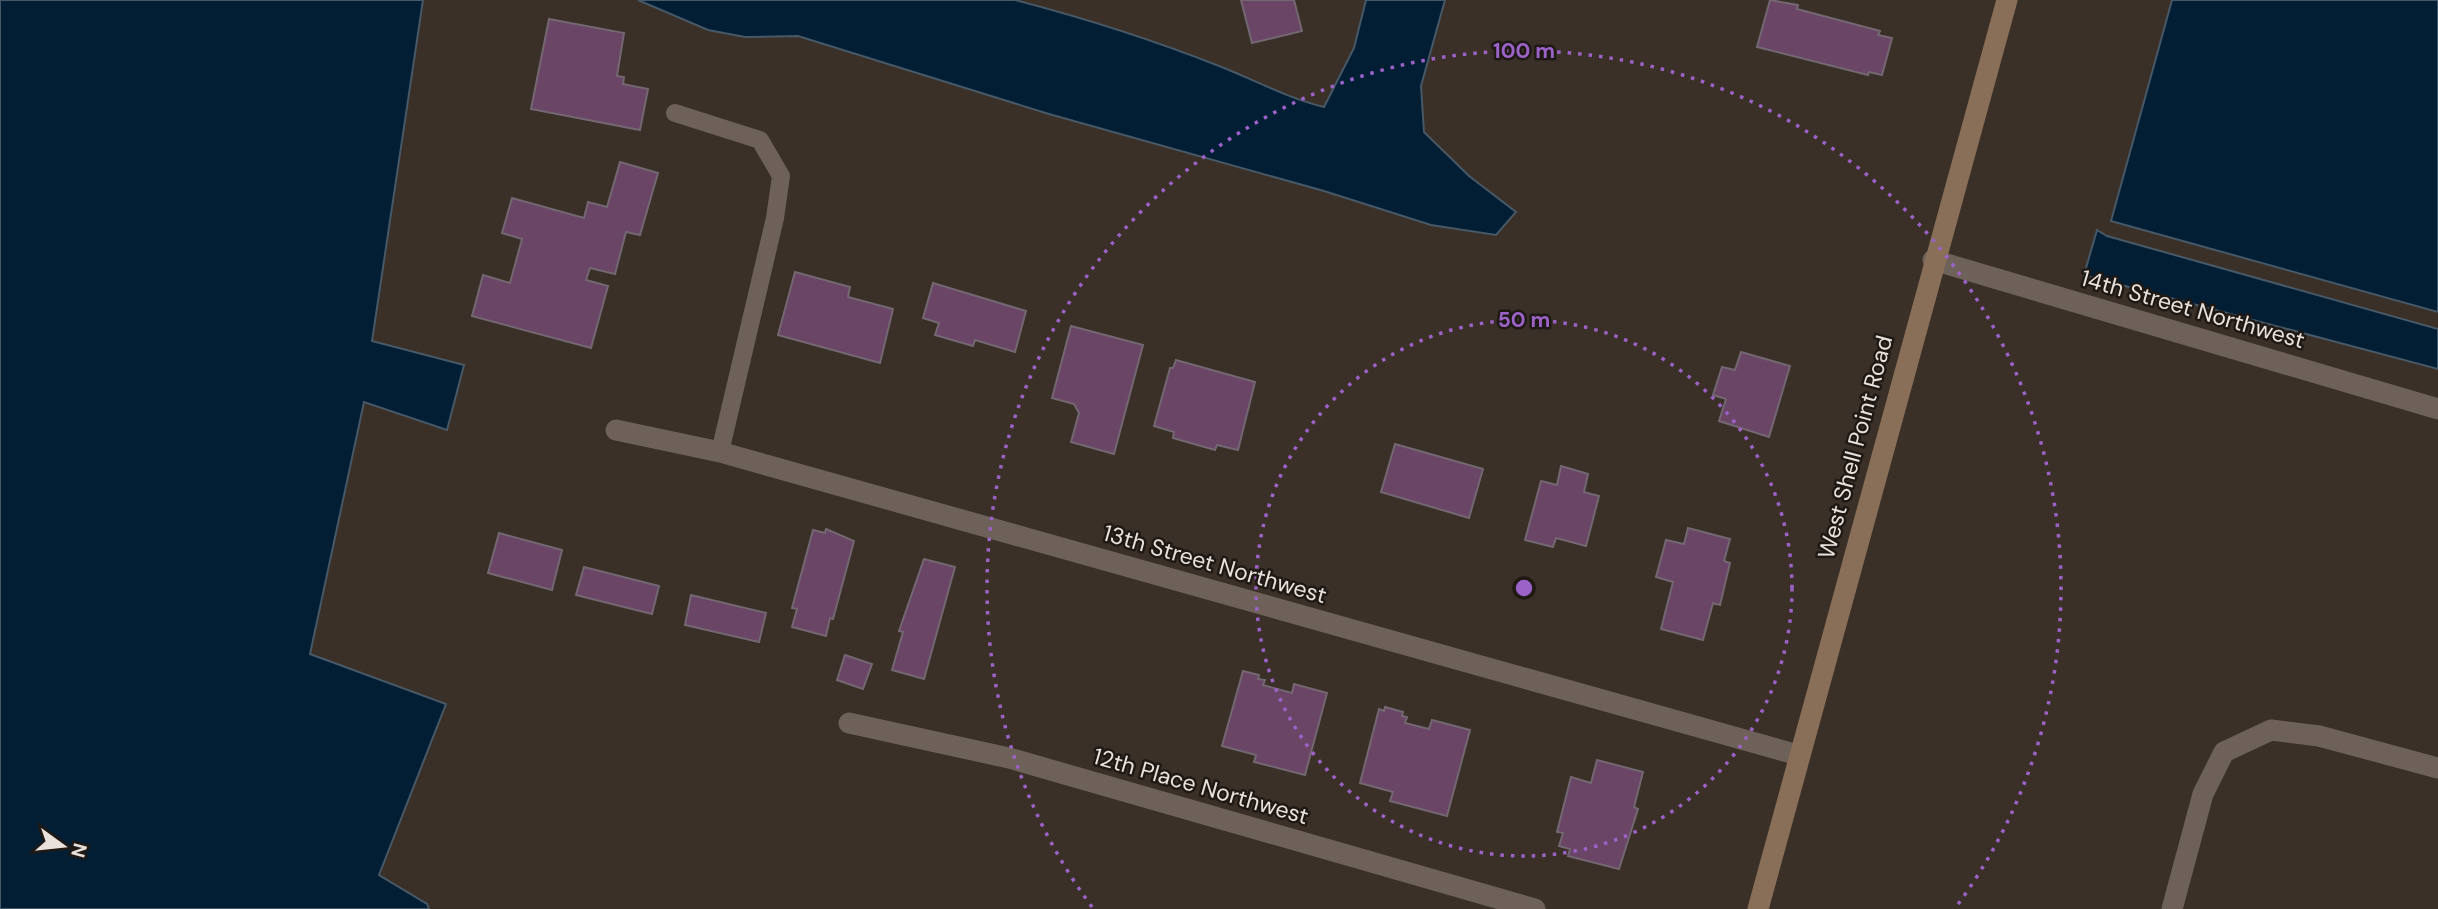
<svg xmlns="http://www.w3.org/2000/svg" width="2438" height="909" viewBox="0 0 2438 909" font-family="'DM Sans',sans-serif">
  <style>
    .water { fill: #021e34; stroke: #475866; stroke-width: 2 }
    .building { fill: #6a4565; stroke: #736771; stroke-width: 2 }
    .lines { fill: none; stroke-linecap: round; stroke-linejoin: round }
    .lane { stroke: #6e6159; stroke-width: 18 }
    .street { stroke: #6e6159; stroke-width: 21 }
    .secondary { stroke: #896f57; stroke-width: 21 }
    .ring { fill: none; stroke: #9c62c8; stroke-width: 3.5; stroke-dasharray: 3.5 7 }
    .labels { text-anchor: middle; stroke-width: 5; stroke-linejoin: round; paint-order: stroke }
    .street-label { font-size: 23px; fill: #e9e1dc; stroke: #1e1915 }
    .centre { fill: #9c62c8; stroke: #1e1915; stroke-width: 3.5 }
    .ring-label { font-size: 21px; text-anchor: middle; font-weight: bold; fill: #9c62c8; stroke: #1e1915; stroke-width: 5; stroke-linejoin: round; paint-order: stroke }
  </style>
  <rect width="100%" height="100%" fill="#3a3028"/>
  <path class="water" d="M0 0H423L372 341 464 365 447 430 364 402 310 654 446 704 379 875 427 904 429 909H0Z
    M638 0H1015C1084 18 1153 40 1219 66 1255 80 1287 98 1324 107L1354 48 1366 0H1445L1421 86 1424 132 1469 176 1516 212 1496 235 1431 225 1324 191 1049 114 798 36 745 37 708 30Z
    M2172 0H2438V312L2111 221Z
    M2097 230 2107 236 2438 329V369L2084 275Z"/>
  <path class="building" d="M1241 0H1294L1302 31 1252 43Z
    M1770 0 1798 5 1797 9 1880 31 1878 35 1892 38 1882 75 1869 72 1868 75 1757 47Z
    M549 19 624 33 617 76 624 77 623 84 648 89 640 130 531 109Z
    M620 162 658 173 640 235 626 232 615 274 590 268 586 280 608 286 591 348 472 316 483 275 510 283 522 239 502 233 512 198 584 218 588 202 607 207Z
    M795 272 850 287 848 297 893 309 880 363 778 335Z
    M933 283 1026 311 1015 352 975 340 973 346 935 335 939 323 923 318Z
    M1071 326 1143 345 1114 454 1071 442 1079 413 1074 404 1052 398Z
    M1741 352 1790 366 1769 437 1719 421 1726 399 1713 395 1722 367 1735 370Z
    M1176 360 1255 382 1238 450 1217 445 1215 450 1173 438 1174 432 1154 426 1170 368H1173Z
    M1395 444 1483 469 1469 518 1381 492Z
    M1561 466 1588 474 1584 492 1599 496 1586 546 1556 538 1553 547 1525 540 1541 481 1557 485Z
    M1688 528 1730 539 1724 561 1730 563 1720 605 1713 603 1703 640 1661 629 1673 582 1656 577 1666 540 1684 544Z
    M826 529 854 541 833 619 830 618 826 636 792 627 797 609 792 608 813 530 825 533Z
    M499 533 562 550 552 590 488 573Z
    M924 559 955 567 924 679 892 670 903 632 899 631Z
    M584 567 659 586 652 614 576 595Z
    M691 595 766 613 759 642 685 625Z
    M845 655 872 664 863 689 837 680Z
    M1243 671 1259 675 1258 679 1265 680 1263 685 1292 693 1294 684 1327 693 1305 775 1254 762 1256 755 1222 746Z
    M1385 707 1403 712 1402 716 1407 717 1405 723 1429 729 1432 720 1470 730 1447 816 1390 801 1393 792 1360 783 1379 709 1384 711Z
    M1597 760 1643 772 1634 807 1638 809 1619 869 1568 856 1570 849 1559 846 1563 833 1557 832 1571 777 1591 783Z"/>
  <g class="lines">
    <path class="lane" d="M675 113 760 140 781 176 775 218 720 452"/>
    <path class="street" d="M1933 260 2438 409
      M616 430 720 452 1798 755
      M849 723 1009 758 1535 909
      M2172 909 2203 794 2224 752 2271 730 2319 736 2438 768"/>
    <path class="secondary" d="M1758 909 2007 0"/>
  </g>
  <g class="ring">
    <circle cx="1524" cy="588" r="268"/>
    <path d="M1092 907A537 537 0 1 1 1956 907"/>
  </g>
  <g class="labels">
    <g class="street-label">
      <text transform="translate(2193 309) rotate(16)" y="8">14th Street Northwest</text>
      <text transform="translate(1855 447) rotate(-75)" y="8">West Shell Point Road</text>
      <text transform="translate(1215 564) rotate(16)" y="8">13th Street Northwest</text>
      <text transform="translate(1201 786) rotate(16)" y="8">12th Place Northwest</text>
    </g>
  </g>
  <circle cx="1524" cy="588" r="10" class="centre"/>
  <g class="ring-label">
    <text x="1524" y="58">100 m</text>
    <text x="1524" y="327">50 m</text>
  </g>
  <g transform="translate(63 846) rotate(105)" stroke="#1e1915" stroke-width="5" paint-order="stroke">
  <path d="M0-5L12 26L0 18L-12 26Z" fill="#e9e1dc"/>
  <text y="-10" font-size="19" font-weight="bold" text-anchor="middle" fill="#e9e1dc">N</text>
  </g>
</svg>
